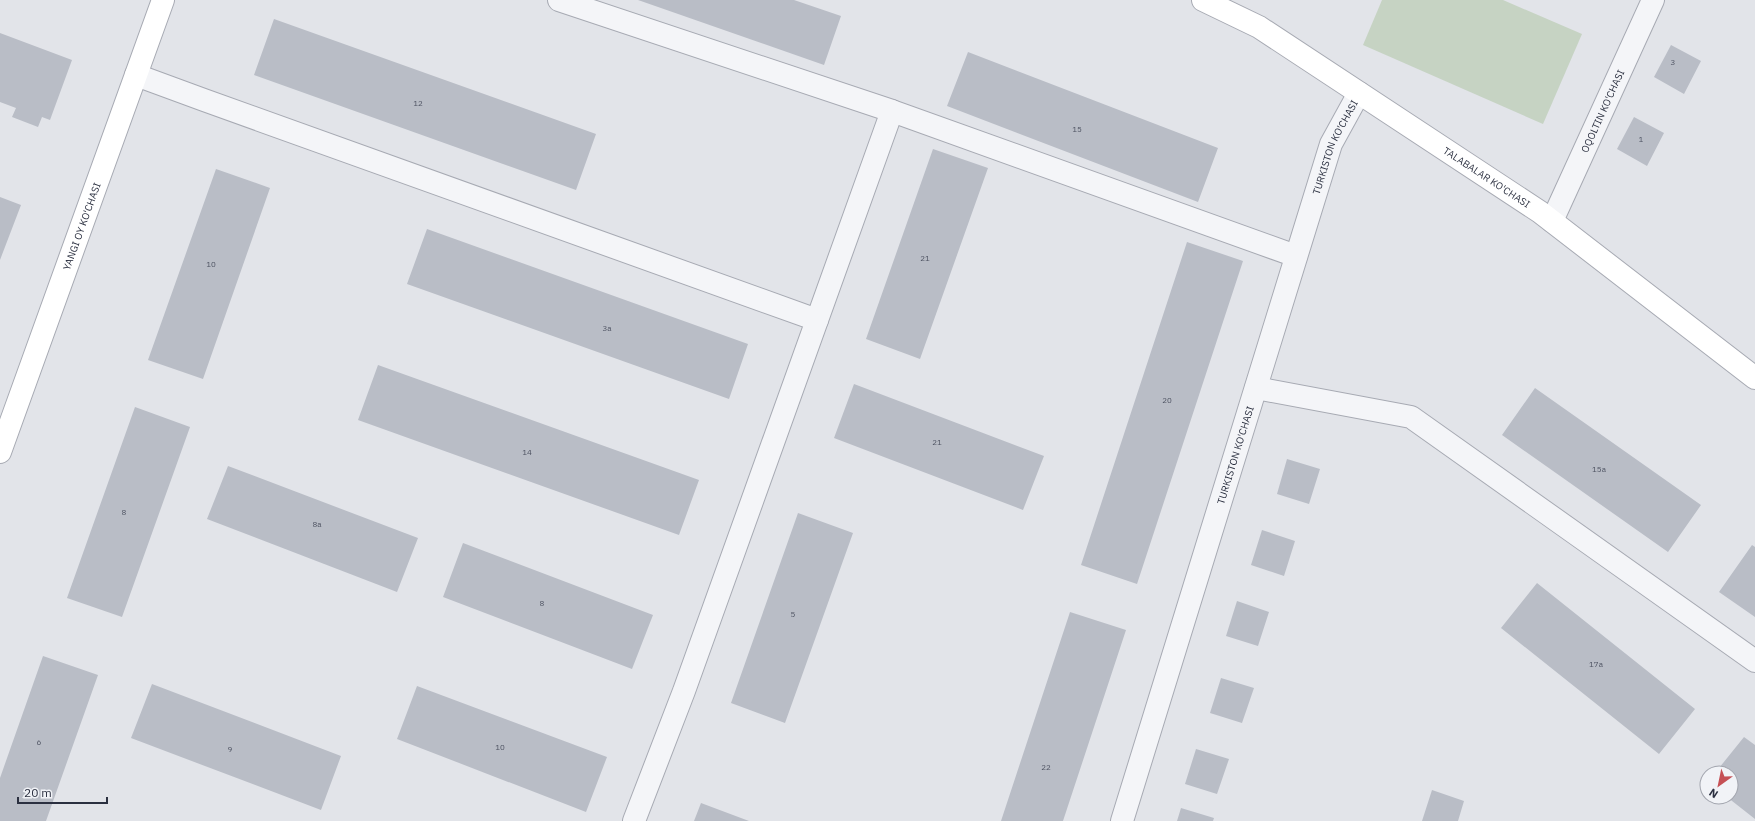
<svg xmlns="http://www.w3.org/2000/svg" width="1755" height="821" viewBox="0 0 1755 821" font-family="'IBM Plex Sans',sans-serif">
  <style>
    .green { fill: #c6d3c3 }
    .building { fill: #b9bdc6 }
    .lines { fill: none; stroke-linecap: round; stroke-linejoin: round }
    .street-casing { stroke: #a7aab3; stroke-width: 24 }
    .secondary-casing { stroke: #a7aab3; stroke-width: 24 }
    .street { stroke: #f4f5f8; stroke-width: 22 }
    .secondary { stroke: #fff; stroke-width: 22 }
    .labels { text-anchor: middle; stroke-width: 3.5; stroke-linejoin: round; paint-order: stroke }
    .number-label { font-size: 8px; fill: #4e5362 }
    .street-label { font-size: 10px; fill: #2b3040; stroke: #f1f3f7 }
  </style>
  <rect width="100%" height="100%" fill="#e2e4e9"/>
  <path class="green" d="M1382 0H1503L1582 34 1543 124 1363 45Z"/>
  <path class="building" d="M638 0H794L841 16 824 65Z
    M274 19 596 134 576 190 254 75Z
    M0 33 72 60 50 120 42 117 38 127 12 117 16 108 0 102Z
    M1671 45 1701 61 1684 94 1654 77Z
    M968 52 1218 148 1198 202 947 106Z
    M1634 117 1664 133 1647 166 1617 149Z
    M933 149 988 168 920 359 866 339Z
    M216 169 270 188 203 379 148 360Z
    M0 197 21 205 0 260Z
    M427 229 748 344 729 399 407 284Z
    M1187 242 1243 261 1137 584 1081 565Z
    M378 365 699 480 679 535 358 420Z
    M854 384 1044 456 1023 510 834 438Z
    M1535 388 1701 505 1668 552 1502 435Z
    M135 407 190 427 122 617 67 598Z
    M1287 459 1320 469 1309 504 1277 494Z
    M228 466 418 538 397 592 207 519Z
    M798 513 853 533 785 723 731 703Z
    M1262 530 1295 541 1284 576 1251 565Z
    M463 543 653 615 632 669 443 597Z
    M1752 545 1755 547V617L1719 592Z
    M1537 583 1695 709 1659 754 1501 628Z
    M1237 601 1269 612 1258 646 1226 636Z
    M1070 612 1126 630 1063 821H1001Z
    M43 656 98 675 46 821H0V778Z
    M1221 678 1254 688 1242 723 1210 713Z
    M152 684 341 756 321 810 131 738Z
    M417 686 607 757 586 812 397 739Z
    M1744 737 1755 745V819L1727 797H1731V773H1715Z
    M1196 749 1229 759 1217 794 1185 784Z
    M1432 790 1464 801 1458 821H1422Z
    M701 803 749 821H694Z
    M1181 808 1214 818 1213 821H1177Z"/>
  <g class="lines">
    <defs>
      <g id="street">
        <path d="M559 0 892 111 1296 256"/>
        <path d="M136 75 204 100 817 320"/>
        <path id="s1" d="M1552 221 1653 0"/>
        <path d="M1256 388 1411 417 1755 661"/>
        <path d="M634 821 684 691 892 111"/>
        <path id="s2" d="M1122 821 1331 144 1359 93"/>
      </g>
      <g id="secondary">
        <path id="s3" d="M1203 0 1259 27 1540 212 1755 378"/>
        <path id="s4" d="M0 452 163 0"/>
      </g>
    </defs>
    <use href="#street" class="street-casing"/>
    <use href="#secondary" class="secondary-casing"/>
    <use href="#street" class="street"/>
    <use href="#secondary" class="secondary"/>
  </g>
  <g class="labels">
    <g class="number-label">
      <text x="1673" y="65">3</text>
      <text x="418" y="106">12</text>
      <text x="1077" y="132">15</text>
      <text x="1641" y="142">1</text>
      <text x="925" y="261">21</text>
      <text x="211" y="267">10</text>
      <text x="607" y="331">3a</text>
      <text x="1167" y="403">20</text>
      <text x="937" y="445">21</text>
      <text x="527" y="455">14</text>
      <text x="1599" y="472">15a</text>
      <text x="124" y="515">8</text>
      <text x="317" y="527">8a</text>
      <text x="542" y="606">8</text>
      <text x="793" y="617">5</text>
      <text x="1596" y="667">17a</text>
      <text x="39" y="745">6</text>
      <text x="500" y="750">10</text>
      <text x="230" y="752">9</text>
      <text x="1046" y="770">22</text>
    </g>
    <g class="street-label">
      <text dy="4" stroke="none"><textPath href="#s1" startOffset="121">OQOLTIN KO'CHASI</textPath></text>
      <text dy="4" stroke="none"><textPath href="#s2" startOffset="707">TURKISTON KO'CHASI</textPath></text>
      <text dy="4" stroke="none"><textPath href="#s3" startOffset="335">TALABALAR KO'CHASI</textPath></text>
      <text dy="4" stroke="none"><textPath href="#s4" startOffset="240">YANGI OY KO'CHASI</textPath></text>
      <text dy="4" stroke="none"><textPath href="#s2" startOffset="383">TURKISTON KO'CHASI</textPath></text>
    </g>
  </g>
  <g transform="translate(1719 785) rotate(213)"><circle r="19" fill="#f1f3f7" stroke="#a2a5ae"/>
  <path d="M0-3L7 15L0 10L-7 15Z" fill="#c55055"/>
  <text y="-6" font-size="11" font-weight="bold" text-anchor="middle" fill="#2b3040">N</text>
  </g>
  <path d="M18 797v6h89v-6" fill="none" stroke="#2b3040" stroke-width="2"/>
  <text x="24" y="797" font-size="12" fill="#2b3040" stroke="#f1f3f7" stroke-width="3" paint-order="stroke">20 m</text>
</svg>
